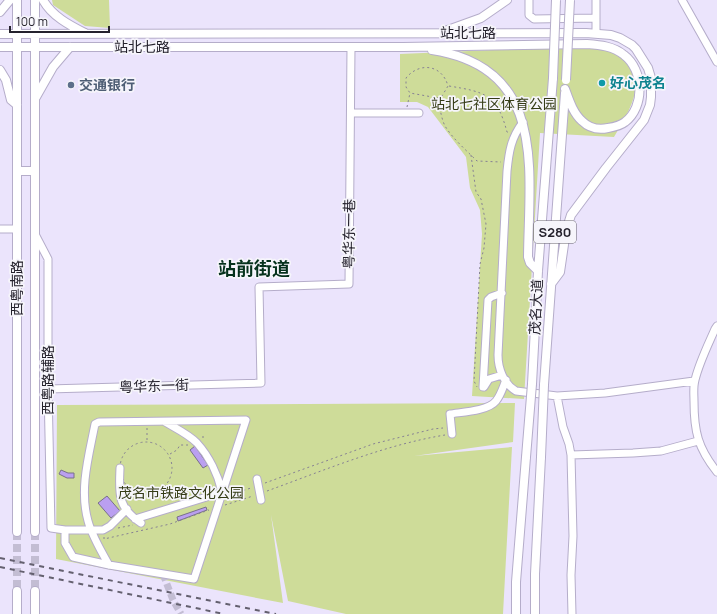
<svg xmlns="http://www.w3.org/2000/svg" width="717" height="614" viewBox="0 0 717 614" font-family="Manrope,'Noto Sans SC',sans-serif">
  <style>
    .green { fill: #cedc99 }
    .building { fill: #ba9ff0; stroke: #78708a }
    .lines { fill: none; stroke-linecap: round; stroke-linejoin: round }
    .minor-tunnel { stroke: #c3bdd3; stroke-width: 7; stroke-dasharray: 7 3.5; stroke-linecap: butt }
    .major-tunnel { stroke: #c3bdd3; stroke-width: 8; stroke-dasharray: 8 4; stroke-linecap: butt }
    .minor-casing { stroke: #b5adca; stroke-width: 9 }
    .major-casing { stroke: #b5adca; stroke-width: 10 }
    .path { stroke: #868193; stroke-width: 1; stroke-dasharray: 2 3; stroke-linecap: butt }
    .minor { stroke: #fff; stroke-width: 7 }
    .major { stroke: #fff; stroke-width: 8 }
    .rail { stroke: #64606f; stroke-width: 2; stroke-dasharray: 5 5; stroke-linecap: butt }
    .major-bridge-casing { stroke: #b5adca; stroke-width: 10; stroke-linecap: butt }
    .major-bridge { stroke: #fff; stroke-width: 8 }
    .culture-dot { fill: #0f9aa8; stroke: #f6f5fb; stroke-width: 1.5 }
    .service-dot { fill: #5c6f8a; stroke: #f6f5fb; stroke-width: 1.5 }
    .labels { text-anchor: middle; stroke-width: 3.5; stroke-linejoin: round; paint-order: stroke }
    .shield { fill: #f6f5fb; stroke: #64616b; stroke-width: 1 }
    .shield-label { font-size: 13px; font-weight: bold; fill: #25222d }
    .street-label { font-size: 14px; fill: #25222d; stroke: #f6f5fb }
    .culture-label { font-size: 14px; font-weight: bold; fill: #0d838f; stroke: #f6f5fb; text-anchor: start }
    .service-label { font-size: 14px; font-weight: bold; fill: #4e5e75; stroke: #f6f5fb; text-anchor: start }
    .park-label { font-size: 14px; fill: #353c16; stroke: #f6f5fb }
    .district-label { font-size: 18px; font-weight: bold; fill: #06321d; stroke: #f6f5fb }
  </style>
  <rect width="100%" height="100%" fill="#ebe4fc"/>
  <path class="green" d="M52 0H109L110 28 85 26 53 5Z
    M542 48C561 48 593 46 611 51 629 56 638 75 635 92 632 108 622 123 614 137L540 133 524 399 472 396 482 234 480 210 470 188 466 157 428 107 417 102H400V54Z
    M515 403 513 442 414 456 512 447 503 614H346L288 601 271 515 283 603 56 559 57 405Z"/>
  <path class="building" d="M195 446 208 465 203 468 190 450Z
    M61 470 68 473H74V478H67L59 474Z
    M107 496 120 511 111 518 98 503Z
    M206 507 207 510 178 521 177 517Z"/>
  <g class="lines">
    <path class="minor-tunnel" d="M163 574 173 600 181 614"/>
    <path class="major-tunnel" d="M17 532V591
      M35 532V591"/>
    <defs>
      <path id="minor" d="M529 0V15L534 19 596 18
        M682 0 717 62
        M596 33V0
        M351 113H419
        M523 122C511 138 509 151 507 171L498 355C498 369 504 384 516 391L557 396 605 393 694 381
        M0 229H17
        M35 234 48 259V389L51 528 65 530V543L73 557 109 565 194 579 246 420 99 422 95 424C89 455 79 489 88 521 92 536 101 551 109 565
        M717 326 715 329C708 345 699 363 695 380 693 387 694 395 694 401 694 432 698 448 717 472
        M483 387 488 300 491 297 502 293
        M484 387 489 379 502 375
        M48 389 261 383 259 287 349 284 351 47
        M557 396 563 427 569 444 571 455 573 536 571 575 572 614
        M165 422C175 428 188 434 197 443 209 456 218 475 222 492
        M452 434 450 414C462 412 488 411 496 401 501 395 503 387 506 380
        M571 455 633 453 661 451 698 441
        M120 468C119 494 117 507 141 523
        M257 479 261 500
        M135 519 223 492
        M65 530H103L110 526 127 509"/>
      <path id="major" d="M17 0V532
        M35 0V532
        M43 0C52 16 69 25 85 33
        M0 12 10 0
        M445 31 481 18 507 0
        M0 34 586 33 611 35 620 38 632 45 636 49 648 68 651 78V97L650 105 644 120 606 168 571 215 566 231 560 272 551 284
        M0 47H403L587 44C600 45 613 46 624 55 644 70 645 107 625 122 620 126 614 127 608 128 598 130 589 128 582 121 573 113 569 100 565 89
        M432 50C547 68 529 168 528 257L530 263 538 271
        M0 70 6 80 11 100 17 105
        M36 97 53 67 70 47
        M17 171H35
        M532 384 538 271 553 78
        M544 385 565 93
        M17 591V614
        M35 591V614
        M516 614V582L526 457
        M535 614V574L541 457"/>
    </defs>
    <use href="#minor" class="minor-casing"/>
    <use href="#major" class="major-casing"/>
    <path class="path" d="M449 86C485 92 497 94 507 132L509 133
      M438 98C440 107 441 118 445 126 453 139 466 150 477 161L501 162
      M407 107 410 93 406 87V78C419 62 442 64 448 86L442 96 438 98 410 93
      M471 155 476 192 481 199 486 224 484 248 480 264 474 381 477 387
      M147 428V441
      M203 438V433
      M120 468a26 26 0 1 1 52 0a26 26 0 1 1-52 0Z
      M170 454 177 450 180 445H188
      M265 483 373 444 433 429 443 428
      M267 491C325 470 384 445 445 435
      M229 495 251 488
      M225 505 253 496
      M118 528 133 525
      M104 537V539L170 524 209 510"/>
    <use href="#minor" class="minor"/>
    <use href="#major" class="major"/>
    <path class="rail" d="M0 558 276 614
      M0 567 224 614"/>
    <defs>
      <path id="major-bridge" d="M553 78 556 0
        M566 80 570 0
        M526 457 532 384
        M541 457 544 385"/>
    </defs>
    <use href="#major-bridge" class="major-bridge-casing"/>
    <use href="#major-bridge" class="major-bridge"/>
  </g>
  <circle class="culture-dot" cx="602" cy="83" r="4"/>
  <circle class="service-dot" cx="71" cy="85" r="4"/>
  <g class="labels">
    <rect class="shield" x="534" y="221" width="42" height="22" rx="3"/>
    <g class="shield-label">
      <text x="555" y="237">S280</text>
    </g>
    <g class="street-label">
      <text x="468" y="38">站北七路</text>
      <text x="142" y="52">站北七路</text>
      <text transform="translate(349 234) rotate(-89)" y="5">粤华东一巷</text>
      <text transform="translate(17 288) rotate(-90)" y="5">西粤南路</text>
      <text transform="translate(536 307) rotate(-87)" y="5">茂名大道</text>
      <text transform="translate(48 380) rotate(-90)" y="5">西粤路辅路</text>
      <text transform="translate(154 386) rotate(-2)" y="5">粤华东一街</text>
    </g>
    <g class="culture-label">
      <text x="610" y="88">好心茂名</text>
    </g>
    <g class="service-label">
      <text x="79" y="90">交通银行</text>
    </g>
    <g class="park-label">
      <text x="494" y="109">站北七社区体育公园</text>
      <text x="181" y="498">茂名市铁路文化公园</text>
    </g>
    <g class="district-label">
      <text x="254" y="275">站前街道</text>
    </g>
  </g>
  <path d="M10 26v6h99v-6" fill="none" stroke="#25222d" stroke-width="2"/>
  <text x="16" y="26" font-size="12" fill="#25222d" stroke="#f6f5fb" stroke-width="3" paint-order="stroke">100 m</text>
</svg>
